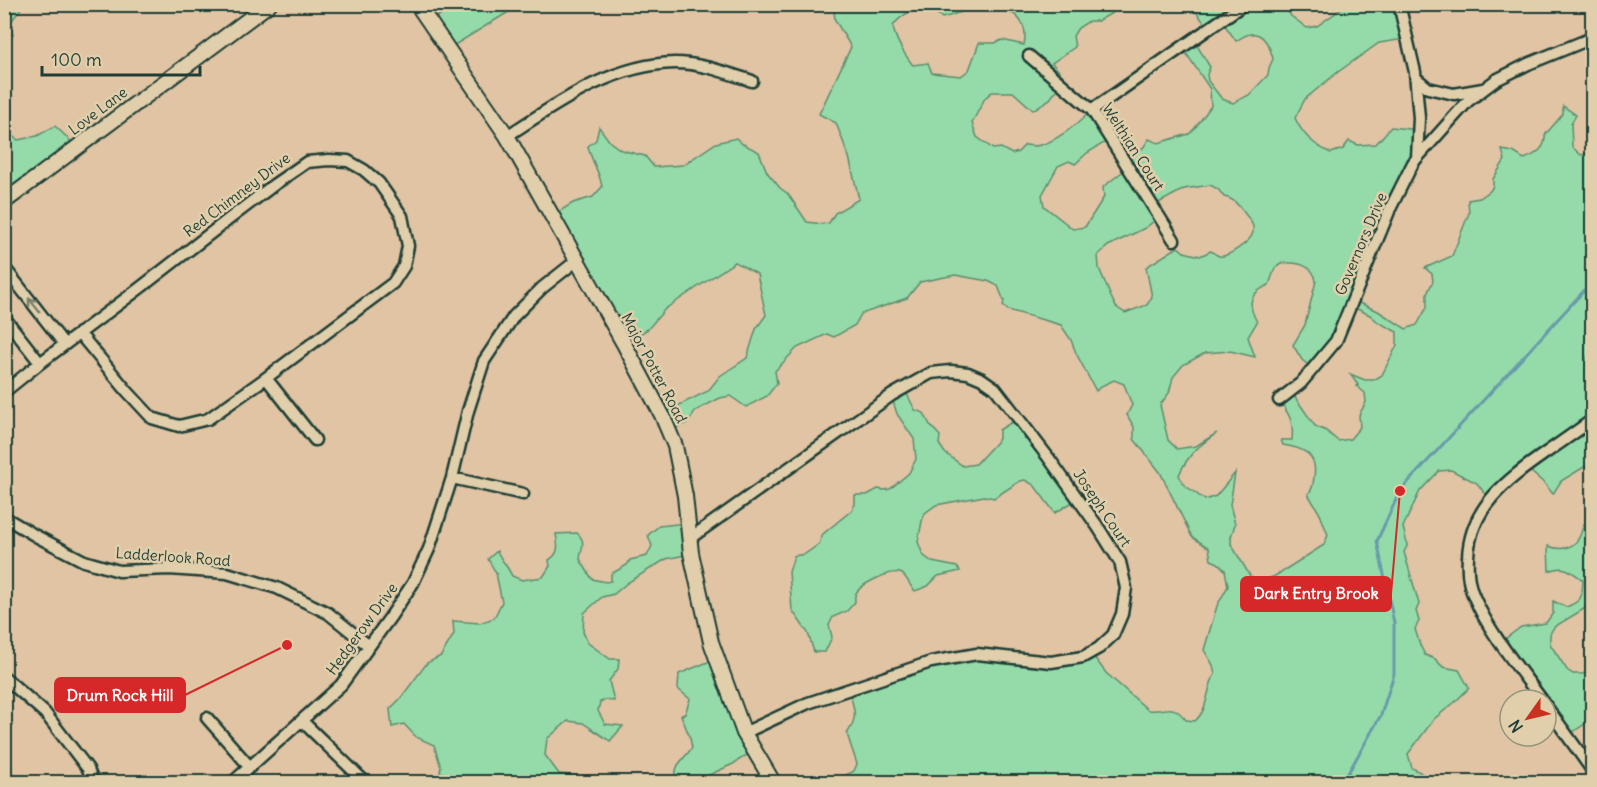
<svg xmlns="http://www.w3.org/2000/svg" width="1597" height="787" viewBox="0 0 1597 787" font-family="Delius,sans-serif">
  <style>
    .green { fill: #95dba9; stroke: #5a8c6e; stroke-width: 1.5; fill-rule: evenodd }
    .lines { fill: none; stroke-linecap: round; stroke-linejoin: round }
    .stream { stroke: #679baa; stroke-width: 3 }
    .minor-casing { stroke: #1f3d34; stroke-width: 15 }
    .tertiary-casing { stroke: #1f3d34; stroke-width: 18 }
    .minor { stroke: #e1cfac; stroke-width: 10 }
    .tertiary { stroke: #e1cfac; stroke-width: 14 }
    .oneway { stroke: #767f6a }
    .labels { text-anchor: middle; stroke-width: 5; stroke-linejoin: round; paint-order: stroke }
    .street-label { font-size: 15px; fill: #1f3d34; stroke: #e1cfac }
    .leader { fill: none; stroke: #d62828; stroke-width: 2 }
    .callout-dot { fill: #d62828; stroke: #e1cfac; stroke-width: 2 }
    .callout { fill: #d62828; stroke: #d62828; stroke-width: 2 }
    .callout-label { font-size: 16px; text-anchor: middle; font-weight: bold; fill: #fff }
  </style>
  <rect width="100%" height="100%" fill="#e0c4a4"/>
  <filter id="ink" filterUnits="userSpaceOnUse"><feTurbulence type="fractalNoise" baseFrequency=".0167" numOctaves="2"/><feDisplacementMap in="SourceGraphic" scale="12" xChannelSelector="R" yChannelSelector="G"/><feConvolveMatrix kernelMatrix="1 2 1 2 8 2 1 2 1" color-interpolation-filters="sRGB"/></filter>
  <g filter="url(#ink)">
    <path class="green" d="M4 5H22V7L10 23 13 35 5 36Z
      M455 5H526L515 8 448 49 429 22Z
      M830 5H1132L1128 10H1117L1098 21H1089L1078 28 1073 36 1075 47 1052 63 1064 77V80L1050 99 1033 110 1013 92H992L985 98 972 123 977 137 993 149 1001 148 1012 154 1018 152 1025 145C1029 145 1032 146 1035 146 1052 145 1079 123 1091 111L1109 140 1087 153 1075 164 1069 161 1058 166 1042 195 1044 206 1073 229 1085 227 1104 197 1103 187 1126 169 1124 162 1143 148 1149 139 1158 143 1189 134 1195 128 1211 106 1210 89 1184 50 1195 42 1210 67 1207 74 1208 81 1222 99 1233 103 1249 95 1268 75 1269 68 1273 59C1271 49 1264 32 1251 34 1246 34 1241 38 1236 41L1222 21 1208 28 1194 9 1198 5H1283L1291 16 1307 28 1317 26 1347 5H1397L1405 39 1379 43 1338 72 1305 99 1295 118C1302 134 1315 146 1331 153L1343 149 1349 141 1358 145 1376 144 1391 127 1418 130 1417 156 1355 301 1378 311 1406 329 1417 325 1427 307V294L1433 281 1432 274 1425 268 1452 256 1469 213 1468 200 1480 198 1490 191 1493 186V179L1505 160 1502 150 1513 152 1524 159C1535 155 1546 149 1545 135L1563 114V106L1576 115 1571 124 1572 147 1581 155 1592 153V351L1587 357V365L1592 373V464H1589L1561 481 1553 494 1545 484 1530 471H1526L1491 502 1477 483 1451 470 1439 471 1420 491 1403 527 1406 540 1408 544 1404 552 1419 604 1416 611 1419 621 1415 629 1420 645 1425 655 1435 659 1443 667 1459 670 1469 688 1455 702 1434 719 1408 754 1412 768 1420 772 1429 782H1063L1052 779 1044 782H833L854 771 857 764 847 734C859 715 854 711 849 690L971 655 1047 664 1091 653 1106 673 1148 710C1168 712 1171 701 1186 720L1195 721C1209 709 1206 689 1215 674L1213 665 1204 650 1217 606 1228 586 1225 570 1218 563 1211 560 1209 548 1192 537 1160 472 1134 439V427L1127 415 1132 405 1124 384 1114 380 1101 386 1096 391 1076 353 1071 340 1061 325 1008 310 1003 306 1004 301 998 286 988 281 955 275 920 282 907 298 861 314 855 325 834 337 827 334 797 348 775 371 777 383 767 396 746 407 730 396 720 398 695 411 689 422 669 431 661 414 708 391 720 376 747 358 756 329 766 315 757 274 735 262 665 309 648 329 623 344 553 215 573 203 593 197 602 187C600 172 591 161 588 146L596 140 599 127 610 142 621 150 645 156 654 167 683 165 716 143 736 138 741 143 759 152 767 172 780 188 788 194 807 222 822 224 829 223 835 213 859 199 849 157 836 123 819 114 851 47 835 20 834 11ZM929 6 942 18C954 15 972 7 984 7 1008 5 1030 18 1024 45L1002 40 995 43H979L969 70 961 76 932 73 928 63 913 65 912 64C903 52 895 40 893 26 902 13 915 9 929 6ZM1210 185 1218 189 1224 197C1233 198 1237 204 1243 211 1247 217 1255 224 1253 232 1252 241 1227 258 1219 256 1217 255 1212 252 1211 251L1200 256 1184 252 1178 247 1146 267 1152 297 1147 305 1125 313 1116 307 1111 297 1099 268 1098 255 1108 246 1145 228 1159 217 1153 206 1184 189ZM1282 263C1297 262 1314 265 1316 281L1305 325 1293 345 1302 360 1312 368 1338 338 1355 308 1370 315 1378 322 1397 332V345L1382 375 1374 380H1365L1350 374 1358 385 1357 386 1365 393 1366 402 1359 415 1360 427 1350 439 1338 441 1326 431 1315 426 1292 393 1279 399C1289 415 1294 420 1292 440H1281L1283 445C1303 448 1318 454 1314 477 1313 484 1313 489 1308 494L1320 514 1328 535 1324 545 1275 576 1259 582 1250 576 1231 544V537L1235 524 1230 505 1235 473 1216 496 1205 500 1183 484 1179 475C1188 454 1200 445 1217 433L1196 446 1177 449 1168 440 1160 405 1169 393 1173 377 1183 365 1205 353 1230 351 1255 357 1248 337 1257 322C1247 304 1249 293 1269 285L1275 268Z
      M55 126 77 147 5 203 4 131 18 140 37 136Z
      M905 390 915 410 924 413 930 425 940 436 939 444 945 453 963 466 976 464 999 439V430L1017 419 1076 500 1055 513 1034 485 1025 480 1020 481 994 498 984 496 936 505 925 513 922 521 918 542 923 555 932 562 957 567 960 571 938 576 928 586 915 591C909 586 907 575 900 573 890 570 861 584 856 593 854 596 855 599 855 602L847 611 833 617 829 625 832 637 825 652H814L808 633 792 610 789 572 794 556 805 554 819 544 823 534 852 510 855 504V495H867L878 489 884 490 890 489 909 473 916 459 914 439 897 414 892 398Z
      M1592 518V604L1554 627 1550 634V644L1567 670 1573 674H1583L1592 668V719L1570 734 1525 671 1505 639 1521 627 1546 623 1553 613V601L1566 607C1583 601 1582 596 1583 580 1570 571 1565 564 1549 571L1548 546C1567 553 1580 545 1583 525Z
      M686 523 690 554 666 559 627 583 614 594 602 597 584 613 583 632 588 643 610 659H619L618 669 609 681 614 701 605 700 600 702 598 711 605 724 623 726 610 741 583 723 568 721 547 739 545 755 559 774 579 776 594 782H464C456 772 450 778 440 772L441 767 434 745 416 737 404 724 392 727 390 709 400 699 427 663 441 656 454 634 453 621 480 623 494 618 502 602 496 573 488 559 497 551C501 560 508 567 512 576L522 580 543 577 550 566 549 560C560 553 558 545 556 534L577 533C587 542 581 548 580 559L592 579 606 582 611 581V574L627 565 630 560 647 556 652 546 648 535 659 526Z
      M715 659 753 751 733 764 707 776 700 782H679L673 779 678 765 692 748 690 738 681 715 685 714 690 699 678 689 679 674Z
      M5 745 6 746C6 771 4 769 25 782H5Z"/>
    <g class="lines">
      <path class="stream" d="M1343 782 1381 715 1394 674V623L1377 541 1400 491 1592 282"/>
      <defs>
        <path id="minor" d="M1029 56 1092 110 1174 240
          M1416 78 1428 88 1454 94 1483 89
          M1092 110 1244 4
          M507 136C558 103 612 64 675 63 701 63 727 73 752 81
          M1417 158 1468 101 1496 80 1528 64 1592 38
          M4 267 64 344
          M4 317 40 363
          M266 378 315 440
          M4 392 40 363 140 288 229 219 275 184 307 162 329 160 348 161 364 170 379 183 402 216 408 246 404 266 393 283 266 378 208 419 179 426 152 418 127 391 79 333
          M1279 400 1301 383 1336 341 1390 209 1413 163 1417 158 1419 118 1415 72 1399 4
          M452 478 523 494
          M4 517 36 536 84 561 119 571 169 569 227 573 277 588 328 613 369 646
          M689 539 892 395 931 373 951 371 968 373 982 379 995 388 1048 457 1098 527 1120 562 1126 588 1122 614 1113 635 1099 648 1083 657 1051 662 977 654 931 662 808 703 744 733
          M4 677 45 713 88 769 93 782
          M1542 700C1518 667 1490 634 1474 597 1468 584 1467 571 1468 557 1470 507 1507 480 1544 454 1560 443 1576 432 1592 420
          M1546 706 1592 770
          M207 718 250 767
          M302 721 365 782
          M233 782 341 685 391 616 413 583 429 549 452 478 468 411 484 361 514 316 542 288 576 261"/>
        <path id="tertiary" d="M417 4 507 136 623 342 662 415 675 446 685 496 691 553 711 642 744 733 773 782
          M4 202 269 4"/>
      </defs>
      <use href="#minor" class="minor-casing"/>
      <use href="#tertiary" class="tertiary-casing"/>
      <use href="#minor" class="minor"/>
      <use href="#tertiary" class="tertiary"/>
    </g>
    <defs><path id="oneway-shaft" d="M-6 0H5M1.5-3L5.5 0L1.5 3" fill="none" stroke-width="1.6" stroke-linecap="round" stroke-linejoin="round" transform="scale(1.5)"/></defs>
    <use class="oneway" href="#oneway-shaft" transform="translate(34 305) rotate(-128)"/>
  </g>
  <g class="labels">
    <g class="street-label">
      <text transform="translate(98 111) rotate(-37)" y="5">Love Lane</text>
      <text transform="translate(1133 147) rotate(57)" y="5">Welthian Court</text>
      <text transform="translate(237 195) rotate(-37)" y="5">Red Chimney Drive</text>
      <text transform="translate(1361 244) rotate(-67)" y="5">Governors Drive</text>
      <text transform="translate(654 368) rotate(62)" y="5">Major Potter Road</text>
      <text transform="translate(1102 508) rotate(56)" y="5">Joseph Court</text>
      <text transform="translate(173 557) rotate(4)" y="5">Ladderlook Road</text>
      <text transform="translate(362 629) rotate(-54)" y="5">Hedgerow Drive</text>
    </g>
  </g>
  <path class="leader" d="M1400 491L1391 594M287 645L185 695"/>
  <g class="callout-dot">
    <circle cx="1400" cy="491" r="6"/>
    <circle cx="287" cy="645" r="6"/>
  </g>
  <g class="callout">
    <rect x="1241" y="577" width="150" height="34" rx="6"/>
    <rect x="55" y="678" width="130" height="34" rx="6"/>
  </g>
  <g class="callout-label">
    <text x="1316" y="599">Dark Entry Brook</text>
    <text x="120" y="701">Drum Rock Hill</text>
  </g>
  <rect width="1597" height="787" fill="none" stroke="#e1cfac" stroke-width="24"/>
  <rect x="12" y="12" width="1573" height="763" fill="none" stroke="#1f3d34" stroke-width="2" filter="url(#ink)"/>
  <g transform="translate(1528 718) rotate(236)"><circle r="28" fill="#e1cfac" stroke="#93957c" stroke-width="1.5"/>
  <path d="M0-4.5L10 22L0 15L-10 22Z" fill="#c8321e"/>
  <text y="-9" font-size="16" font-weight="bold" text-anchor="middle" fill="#1f3d34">N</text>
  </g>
  <path d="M42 66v9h158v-9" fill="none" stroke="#1f3d34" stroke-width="3"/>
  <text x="51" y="66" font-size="18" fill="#1f3d34" stroke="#e1cfac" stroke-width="4.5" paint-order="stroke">100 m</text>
</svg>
